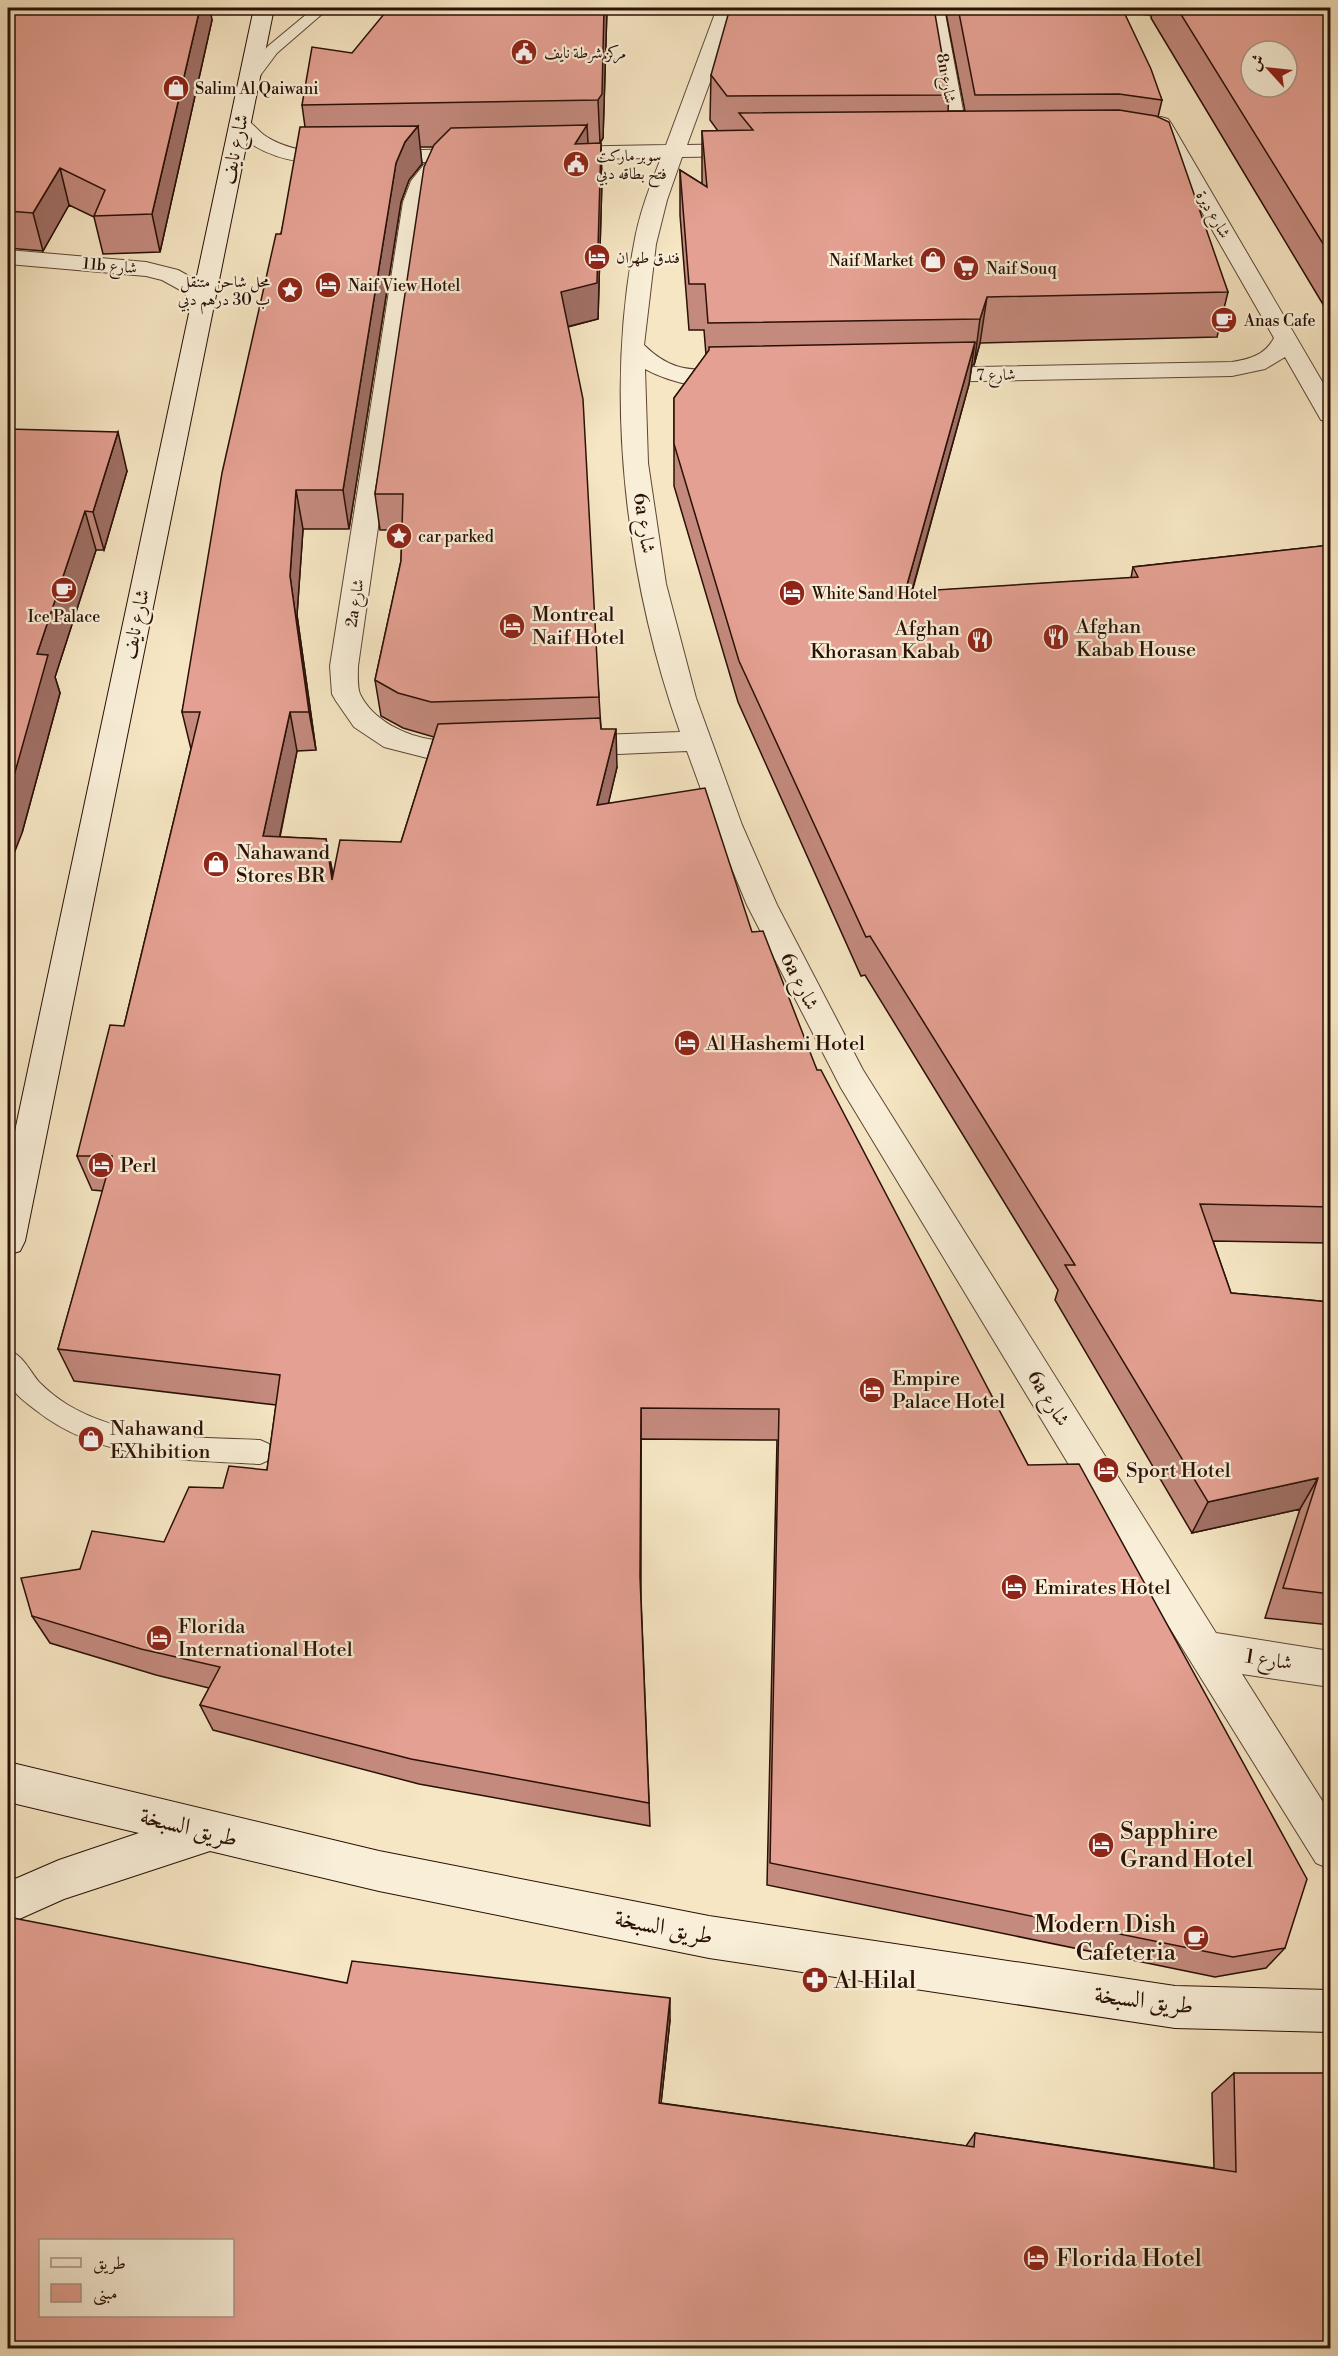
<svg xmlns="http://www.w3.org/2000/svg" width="1338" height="2356" viewBox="0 0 1338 2356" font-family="'Libre Bodoni',Amiri,serif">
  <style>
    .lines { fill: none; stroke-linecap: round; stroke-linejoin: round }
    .lane-casing { stroke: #5d4635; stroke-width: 2 }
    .street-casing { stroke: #5d4635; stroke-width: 2 }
    .secondary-casing { stroke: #2a1006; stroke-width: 2 }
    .lane { fill: #f9efd8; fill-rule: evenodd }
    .street { fill: #f9efd8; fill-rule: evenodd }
    .secondary { fill: #f9efd8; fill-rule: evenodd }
    .wall { fill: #c48a7e; stroke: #2a1006; stroke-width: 1.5; fill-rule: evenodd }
    .shaded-wall { fill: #a07066; stroke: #2a1006; stroke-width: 1.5 }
    .building { fill: #e4a092; stroke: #2a1006; stroke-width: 1.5; fill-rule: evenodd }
    .labels { text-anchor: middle; stroke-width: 4.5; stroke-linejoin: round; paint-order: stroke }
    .far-poi-label { font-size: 16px; fill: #2a1006; stroke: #f9efd8; text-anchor: start }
    .far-street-label { font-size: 16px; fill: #2a1006; stroke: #f9efd8 }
    .street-label { font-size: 20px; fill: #2a1006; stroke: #f9efd8 }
    .poi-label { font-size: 20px; fill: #2a1006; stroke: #f9efd8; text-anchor: start }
    .near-street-label { font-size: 24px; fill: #2a1006; stroke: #f9efd8 }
    .near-poi-label { font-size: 24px; fill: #2a1006; stroke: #f9efd8; text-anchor: start }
  </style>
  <rect width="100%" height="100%" fill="#f6e6c3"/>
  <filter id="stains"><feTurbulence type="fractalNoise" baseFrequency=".00333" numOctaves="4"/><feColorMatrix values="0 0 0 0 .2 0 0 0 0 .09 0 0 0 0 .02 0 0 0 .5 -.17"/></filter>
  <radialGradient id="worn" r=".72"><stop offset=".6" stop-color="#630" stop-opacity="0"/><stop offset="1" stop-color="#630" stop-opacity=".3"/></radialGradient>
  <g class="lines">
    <defs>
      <path id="lane" d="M314 8H329L277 53 253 85H243L241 82 267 47Z
        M8 1350C23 1355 29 1370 39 1382 47 1390 58 1399 68 1405 125 1439 195 1437 260 1440L269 1444 273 1452 269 1460 260 1464C184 1460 99 1460 37 1411 27 1403 13 1394 8 1381 5 1374 7 1358 8 1350Z"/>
      <path id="street" d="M717 8H737L687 145 747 144 755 145 758 150 755 155 747 156 682 157 667 200 656 244 644 345C681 381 702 364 743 374L747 379 743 384C712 392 673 384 645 369L648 463 666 584 696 698 742 825 777 905 863 1070 1216 1633 1330 1651V1687L1242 1674 1330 1813V1869L1316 1863 1086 1493 841 1088 747 905 714 825 687 751 573 756 563 753 559 746 563 739 573 736 680 732C627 582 604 402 634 244 639 214 650 186 661 158L556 159 548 158 545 153 548 148 556 147 666 145Z
        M925 8H944L970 148 967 153 959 154 951 153 948 148Z
        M1130 8H1225L1222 12C1195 19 1160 19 1133 12Z
        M1161 117 1168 119 1171 123 1330 395V422L1321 420 1285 357 1265 369 1232 376 925 382 917 380 913 375 917 370 925 368 1232 362C1250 359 1265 355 1274 338L1151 123 1154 119Z
        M241 118C251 120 256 129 264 135 278 145 295 149 311 152L474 149 482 150 485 155 482 160 452 162 434 180 425 202 358 666C358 674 357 687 360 694 373 721 406 736 434 740 452 742 469 737 486 742L490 749 486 756 476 759 435 760 384 747 354 727 336 701 332 694 330 666 403 202 411 181 426 162C367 163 269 179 231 124L234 120Z
        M8 250 146 262 178 270 198 281 214 299 211 304 203 306 195 304 182 291 162 280 146 276 8 264Z"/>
      <path id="secondary" d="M254 8H274L25 1241 20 1251 8 1255V1164Z
        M8 1762 379 1851 709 1916 1175 1986 1330 1990V2032L1175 2028 709 1958 379 1891 210 1851 64 1899 8 1924V1882L59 1860 139 1833 8 1802Z"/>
    </defs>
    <use href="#lane" class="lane-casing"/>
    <use href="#street" class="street-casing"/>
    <use href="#secondary" class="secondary-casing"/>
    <use href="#lane" class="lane"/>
    <use href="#street" class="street"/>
    <use href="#secondary" class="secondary"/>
  </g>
  <path class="wall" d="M8 8 212 20 160 252 103 254 94 217 69 205 43 251 8 248V250Z
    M607 8 603 138 600 143 602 179 598 319 568 327 599 697 601 729 617 767 608 804 752 932 817 1070 1028 1465 1285 1948 1266 1968 1215 1977 767 1885 777 1440 641 1439V1597L650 1826 419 1784 213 1730 200 1705 209 1688 156 1675 50 1643 32 1616 80 1569 164 1542 223 1488 267 1470 276 1405 74 1381 58 1349 103 1191 92 1190 77 1156 124 1026 191 749 182 712 281 234 305 127 302 105 352 53ZM420 147H433L375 494 380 530H402L401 561 375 680 381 716 403 728 434 737 401 842 333 874 326 839 280 837 297 751 316 750 297 615 303 529H349L401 202 409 180 422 164Z
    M944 8H1122L1162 100 1158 117 1228 292 1217 337 980 343 974 365H972L969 384 912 592 1131 578 1133 567 1330 545V1246V1243L1213 1241 1231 1293 1330 1302V1625L1265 1618 1300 1509 1192 1533 1055 1300 1058 1290 865 975 861 976 738 702 674 486V398L706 355 704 330H689L680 215V170L702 184V131H718L710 120 711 75 949 95 948 111H965L945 8Z
    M1153 8H1330V316L1151 18Z
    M8 429 127 471 104 550H96L55 677 60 693 22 833Z
    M347 1983 670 2020 661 2103 966 2146 975 2133 1214 2168 1212 2093 1234 2073 1330 2349H8Z"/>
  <path class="shaded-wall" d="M200 8H210L212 20 160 252 152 214Z
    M604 8H607L603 138 600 143 598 100Z
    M587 125 589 161 575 144Z
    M418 126 422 164 409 180 401 202 349 529 343 490 396 163 405 142Z
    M601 143 602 179 598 319 562 328 561 292Z
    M60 168 69 205 43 251 33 213Z
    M987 297 980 343 974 365 980 319Z
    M975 342 969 384 900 634 905 592Z
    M118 432 127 471 104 550 93 512Z
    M296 490 303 529 297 615 316 750 309 712 290 576Z
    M85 511 96 550 55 677 60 693 22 833 8 869V797L37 654Z
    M290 712 297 751 272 874 263 836Z
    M616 729 617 767 599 843 597 805Z
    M326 839 333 877 332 880Z
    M641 1408V1439L640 1605V1577Z
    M1318 1478 1300 1509 1192 1533 1208 1502Z
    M670 1998V2020L659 2122V2103Z"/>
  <path class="building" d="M8 8H200L152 214 94 216 105 190 60 168 33 213 8 211Z
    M389 8H604L602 94 598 100 302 105 312 47 352 53Z
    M730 8H934L949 95 727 96 711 75Z
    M958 8H1122L1151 69 1162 100 1119 94 975 95Z
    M1177 8H1330V255ZM1251 51H1287V87H1251Z
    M1119 110 1156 116 1169 122 1228 292 987 297 980 319 708 323 705 284H689L680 170 707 187 702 131 753 130 739 113Z
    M587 125 575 144 601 143 597 283 561 292 583 399 599 697 431 702 398 693 375 680 401 561 403 494H375L424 167 434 145 451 128Z
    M418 126 405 142 396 163 343 490H296L290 576 309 712H290L263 836 326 839 332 880 340 840 401 842 438 724 600 718 601 729H616L597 805 705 788 752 932 763 931 817 1070H821L1028 1465 1079 1464 1307 1879 1285 1948 1233 1957 770 1863 779 1409 641 1408 640 1577 649 1803 411 1759 200 1705 220 1667 141 1649 32 1616 21 1578 80 1569 92 1531 164 1542 189 1487 223 1488 229 1466 267 1470 280 1375 58 1349 112 1156H77L110 1025 124 1026 200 712H182L222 473 276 234H281L300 127Z
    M975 342 905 592 1138 577 1133 567 1330 545V1207L1200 1204 1231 1293 1330 1302V1594L1283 1588 1318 1478 1208 1502 1065 1265H1075L870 936 866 937 739 661 674 444V398L709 350V347Z
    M8 429 118 432 93 512 85 511 37 654 48 655 8 797Z
    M8 1917 347 1983 352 1961 670 1998 659 2103 974 2147 975 2133 1236 2172 1234 2073H1330V2349H8ZM40 2241H232V2316H40Z"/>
  <defs>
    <symbol id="civic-disc" viewBox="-11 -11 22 22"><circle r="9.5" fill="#8f2418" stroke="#f9efd8"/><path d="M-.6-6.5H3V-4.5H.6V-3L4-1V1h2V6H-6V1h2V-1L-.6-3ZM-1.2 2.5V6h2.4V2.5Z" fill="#fff"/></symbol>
    <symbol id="shop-disc" viewBox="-11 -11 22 22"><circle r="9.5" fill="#8f2418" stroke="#f9efd8"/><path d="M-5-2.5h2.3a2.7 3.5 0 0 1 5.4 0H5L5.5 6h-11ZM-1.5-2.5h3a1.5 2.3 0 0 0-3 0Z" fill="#fff"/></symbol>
    <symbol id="hotel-disc" viewBox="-11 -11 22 22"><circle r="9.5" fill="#8f2418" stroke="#f9efd8"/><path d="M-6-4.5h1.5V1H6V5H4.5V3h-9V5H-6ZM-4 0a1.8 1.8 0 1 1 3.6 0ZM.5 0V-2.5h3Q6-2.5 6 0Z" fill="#fff"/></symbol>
    <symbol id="supermarket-disc" viewBox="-11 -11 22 22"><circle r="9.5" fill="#8f2418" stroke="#f9efd8"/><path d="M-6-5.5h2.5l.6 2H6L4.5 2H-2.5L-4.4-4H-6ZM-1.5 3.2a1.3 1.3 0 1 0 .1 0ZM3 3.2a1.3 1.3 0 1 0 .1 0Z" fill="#fff"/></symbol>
    <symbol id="sight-disc" viewBox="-11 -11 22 22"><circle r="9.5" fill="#8f2418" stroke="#f9efd8"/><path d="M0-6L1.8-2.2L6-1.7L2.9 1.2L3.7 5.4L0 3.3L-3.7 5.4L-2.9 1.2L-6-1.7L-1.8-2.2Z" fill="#fff"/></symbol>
    <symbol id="cafe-disc" viewBox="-11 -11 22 22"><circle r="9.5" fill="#8f2418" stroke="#f9efd8"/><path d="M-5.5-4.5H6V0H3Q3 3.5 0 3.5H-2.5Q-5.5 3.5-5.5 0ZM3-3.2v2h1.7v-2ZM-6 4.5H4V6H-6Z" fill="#fff"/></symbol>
    <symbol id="restaurant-disc" viewBox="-11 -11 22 22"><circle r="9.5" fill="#8f2418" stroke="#f9efd8"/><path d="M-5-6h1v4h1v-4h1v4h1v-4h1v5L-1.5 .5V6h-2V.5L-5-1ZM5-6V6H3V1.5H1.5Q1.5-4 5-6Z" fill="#fff"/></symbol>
    <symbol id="pharmacy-disc" viewBox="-11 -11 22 22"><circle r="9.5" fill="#8f2418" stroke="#f9efd8"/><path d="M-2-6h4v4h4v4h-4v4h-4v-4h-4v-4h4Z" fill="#fff"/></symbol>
  </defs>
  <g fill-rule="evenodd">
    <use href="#civic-disc" x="509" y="37" width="30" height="30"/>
    <use href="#shop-disc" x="161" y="73" width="30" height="30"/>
    <use href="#civic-disc" x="561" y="149" width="30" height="30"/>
    <use href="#hotel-disc" x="582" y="242" width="30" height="30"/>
    <use href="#shop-disc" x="918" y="245" width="30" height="30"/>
    <use href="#supermarket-disc" x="951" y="253" width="30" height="30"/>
    <use href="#hotel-disc" x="313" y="270" width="30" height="30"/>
    <use href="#sight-disc" x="275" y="275" width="30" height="30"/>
    <use href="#cafe-disc" x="1209" y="305" width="30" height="30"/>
    <use href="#sight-disc" x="384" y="521" width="30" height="30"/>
    <use href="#cafe-disc" x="49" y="575" width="30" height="30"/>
    <use href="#hotel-disc" x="777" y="578" width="30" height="30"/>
    <use href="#hotel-disc" x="497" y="611" width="30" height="30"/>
    <use href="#restaurant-disc" x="1041" y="622" width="30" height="30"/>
    <use href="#restaurant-disc" x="965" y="625" width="30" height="30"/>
    <use href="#shop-disc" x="201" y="849" width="30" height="30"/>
    <use href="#hotel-disc" x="672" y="1028" width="30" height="30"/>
    <use href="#hotel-disc" x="86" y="1150" width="30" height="30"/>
    <use href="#hotel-disc" x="857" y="1375" width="30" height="30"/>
    <use href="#shop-disc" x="76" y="1424" width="30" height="30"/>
    <use href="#hotel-disc" x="1091" y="1455" width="30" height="30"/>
    <use href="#hotel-disc" x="999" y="1572" width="30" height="30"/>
    <use href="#hotel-disc" x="144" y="1623" width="30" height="30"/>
    <use href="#hotel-disc" x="1086" y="1830" width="30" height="30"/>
    <use href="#cafe-disc" x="1181" y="1923" width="30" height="30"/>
    <use href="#pharmacy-disc" x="800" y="1965" width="30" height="30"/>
    <use href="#hotel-disc" x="1021" y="2243" width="30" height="30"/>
  </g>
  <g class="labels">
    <g class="far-poi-label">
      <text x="544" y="58">مركز شرطة نايف</text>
      <text x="195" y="94">Salim Al Qaiwani</text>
      <text x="596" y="161">سوبر ماركت<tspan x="596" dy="18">فتح بطاقه دبي</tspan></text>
      <text x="616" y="263">فندق طهران</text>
      <text x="914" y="266" text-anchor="end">Naif Market</text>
      <text x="986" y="274">Naif Souq</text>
      <text x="270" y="287" text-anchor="end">محل شاحن متنقل<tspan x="270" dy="18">ب 30 درهم دبي</tspan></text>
      <text x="348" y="291">Naif View Hotel</text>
      <text x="1244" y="326">Anas Cafe</text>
      <text x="418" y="542">car parked</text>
      <text x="812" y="599">White Sand Hotel</text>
      <text x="64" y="622" text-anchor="middle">Ice Palace</text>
    </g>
    <g class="far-street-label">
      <text transform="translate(947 78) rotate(80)" y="6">8n شارع</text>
      <text transform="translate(1214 214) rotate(60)" y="6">شارع ديرة</text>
      <text transform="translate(110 265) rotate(5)" y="6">11b شارع</text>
      <text transform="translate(996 374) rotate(-1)" y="6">شارع 7</text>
      <text transform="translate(354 603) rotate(-81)" y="6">2a شارع</text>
    </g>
    <g class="street-label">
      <text transform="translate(234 149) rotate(-78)" y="7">شارع نايف</text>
      <text transform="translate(645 523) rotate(82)" y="7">6a شارع</text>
      <text transform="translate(135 624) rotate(-78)" y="7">شارع نايف</text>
      <text transform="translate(800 981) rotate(63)" y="7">6a شارع</text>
      <text transform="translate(1049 1398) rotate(58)" y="7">6a شارع</text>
      <text transform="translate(1269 1659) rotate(9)" y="7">شارع 1</text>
    </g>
    <g class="poi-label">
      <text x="532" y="621">Montreal<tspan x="532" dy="23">Naif Hotel</tspan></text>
      <text x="1076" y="633">Afghan<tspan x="1076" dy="23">Kabab House</tspan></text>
      <text x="960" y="635" text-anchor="end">Afghan<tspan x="960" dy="23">Khorasan Kabab</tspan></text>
      <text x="236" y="859">Nahawand<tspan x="236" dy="23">Stores BR</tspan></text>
      <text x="706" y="1050">Al Hashemi Hotel</text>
      <text x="120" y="1172">Perl</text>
      <text x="892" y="1385">Empire<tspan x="892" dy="23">Palace Hotel</tspan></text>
      <text x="110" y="1435">Nahawand<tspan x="110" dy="23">EXhibition</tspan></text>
      <text x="1126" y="1477">Sport Hotel</text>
      <text x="1034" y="1594">Emirates Hotel</text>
      <text x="178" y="1633">Florida<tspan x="178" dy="23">International Hotel</tspan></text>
    </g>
    <g class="near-street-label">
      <text transform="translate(189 1827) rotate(14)" y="8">طريق السبخة</text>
      <text transform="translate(664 1927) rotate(11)" y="8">طريق السبخة</text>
      <text transform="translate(1144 2000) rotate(7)" y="8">طريق السبخة</text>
    </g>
    <g class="near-poi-label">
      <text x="1120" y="1839">Sapphire<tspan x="1120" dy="28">Grand Hotel</tspan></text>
      <text x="1176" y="1932" text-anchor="end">Modern Dish<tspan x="1176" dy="28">Cafeteria</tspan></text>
      <text x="834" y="1988">Al Hilal</text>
      <text x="1056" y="2266">Florida Hotel</text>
    </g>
  </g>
  <rect width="1338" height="2356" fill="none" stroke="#f6e6c3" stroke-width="30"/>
  <rect x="9" y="9" width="1320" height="2338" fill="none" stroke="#2a1006" stroke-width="3"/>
  <rect x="15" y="15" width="1308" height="2326" fill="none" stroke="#2a1006" stroke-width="1.5"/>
  <rect x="39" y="2239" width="195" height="78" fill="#f9efd8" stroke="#a69684" stroke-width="1.5"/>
  <rect x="51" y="2258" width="30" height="9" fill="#f9efd8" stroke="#a69684" stroke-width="1.5"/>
  <text x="93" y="2269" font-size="18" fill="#2a1006">طريق</text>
  <rect x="51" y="2284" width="30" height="18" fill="#e4a092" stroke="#a69684" stroke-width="1.5"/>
  <text x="93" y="2299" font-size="18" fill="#2a1006">مبنى</text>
  <g transform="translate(1269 69) rotate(297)"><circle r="28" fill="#f9efd8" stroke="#a69684" stroke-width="1.5"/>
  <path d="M0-4.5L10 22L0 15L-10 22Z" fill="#8f2418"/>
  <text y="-9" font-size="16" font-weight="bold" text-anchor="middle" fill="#2a1006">ش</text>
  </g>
  <rect width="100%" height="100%" filter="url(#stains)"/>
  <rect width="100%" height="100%" fill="url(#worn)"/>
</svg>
